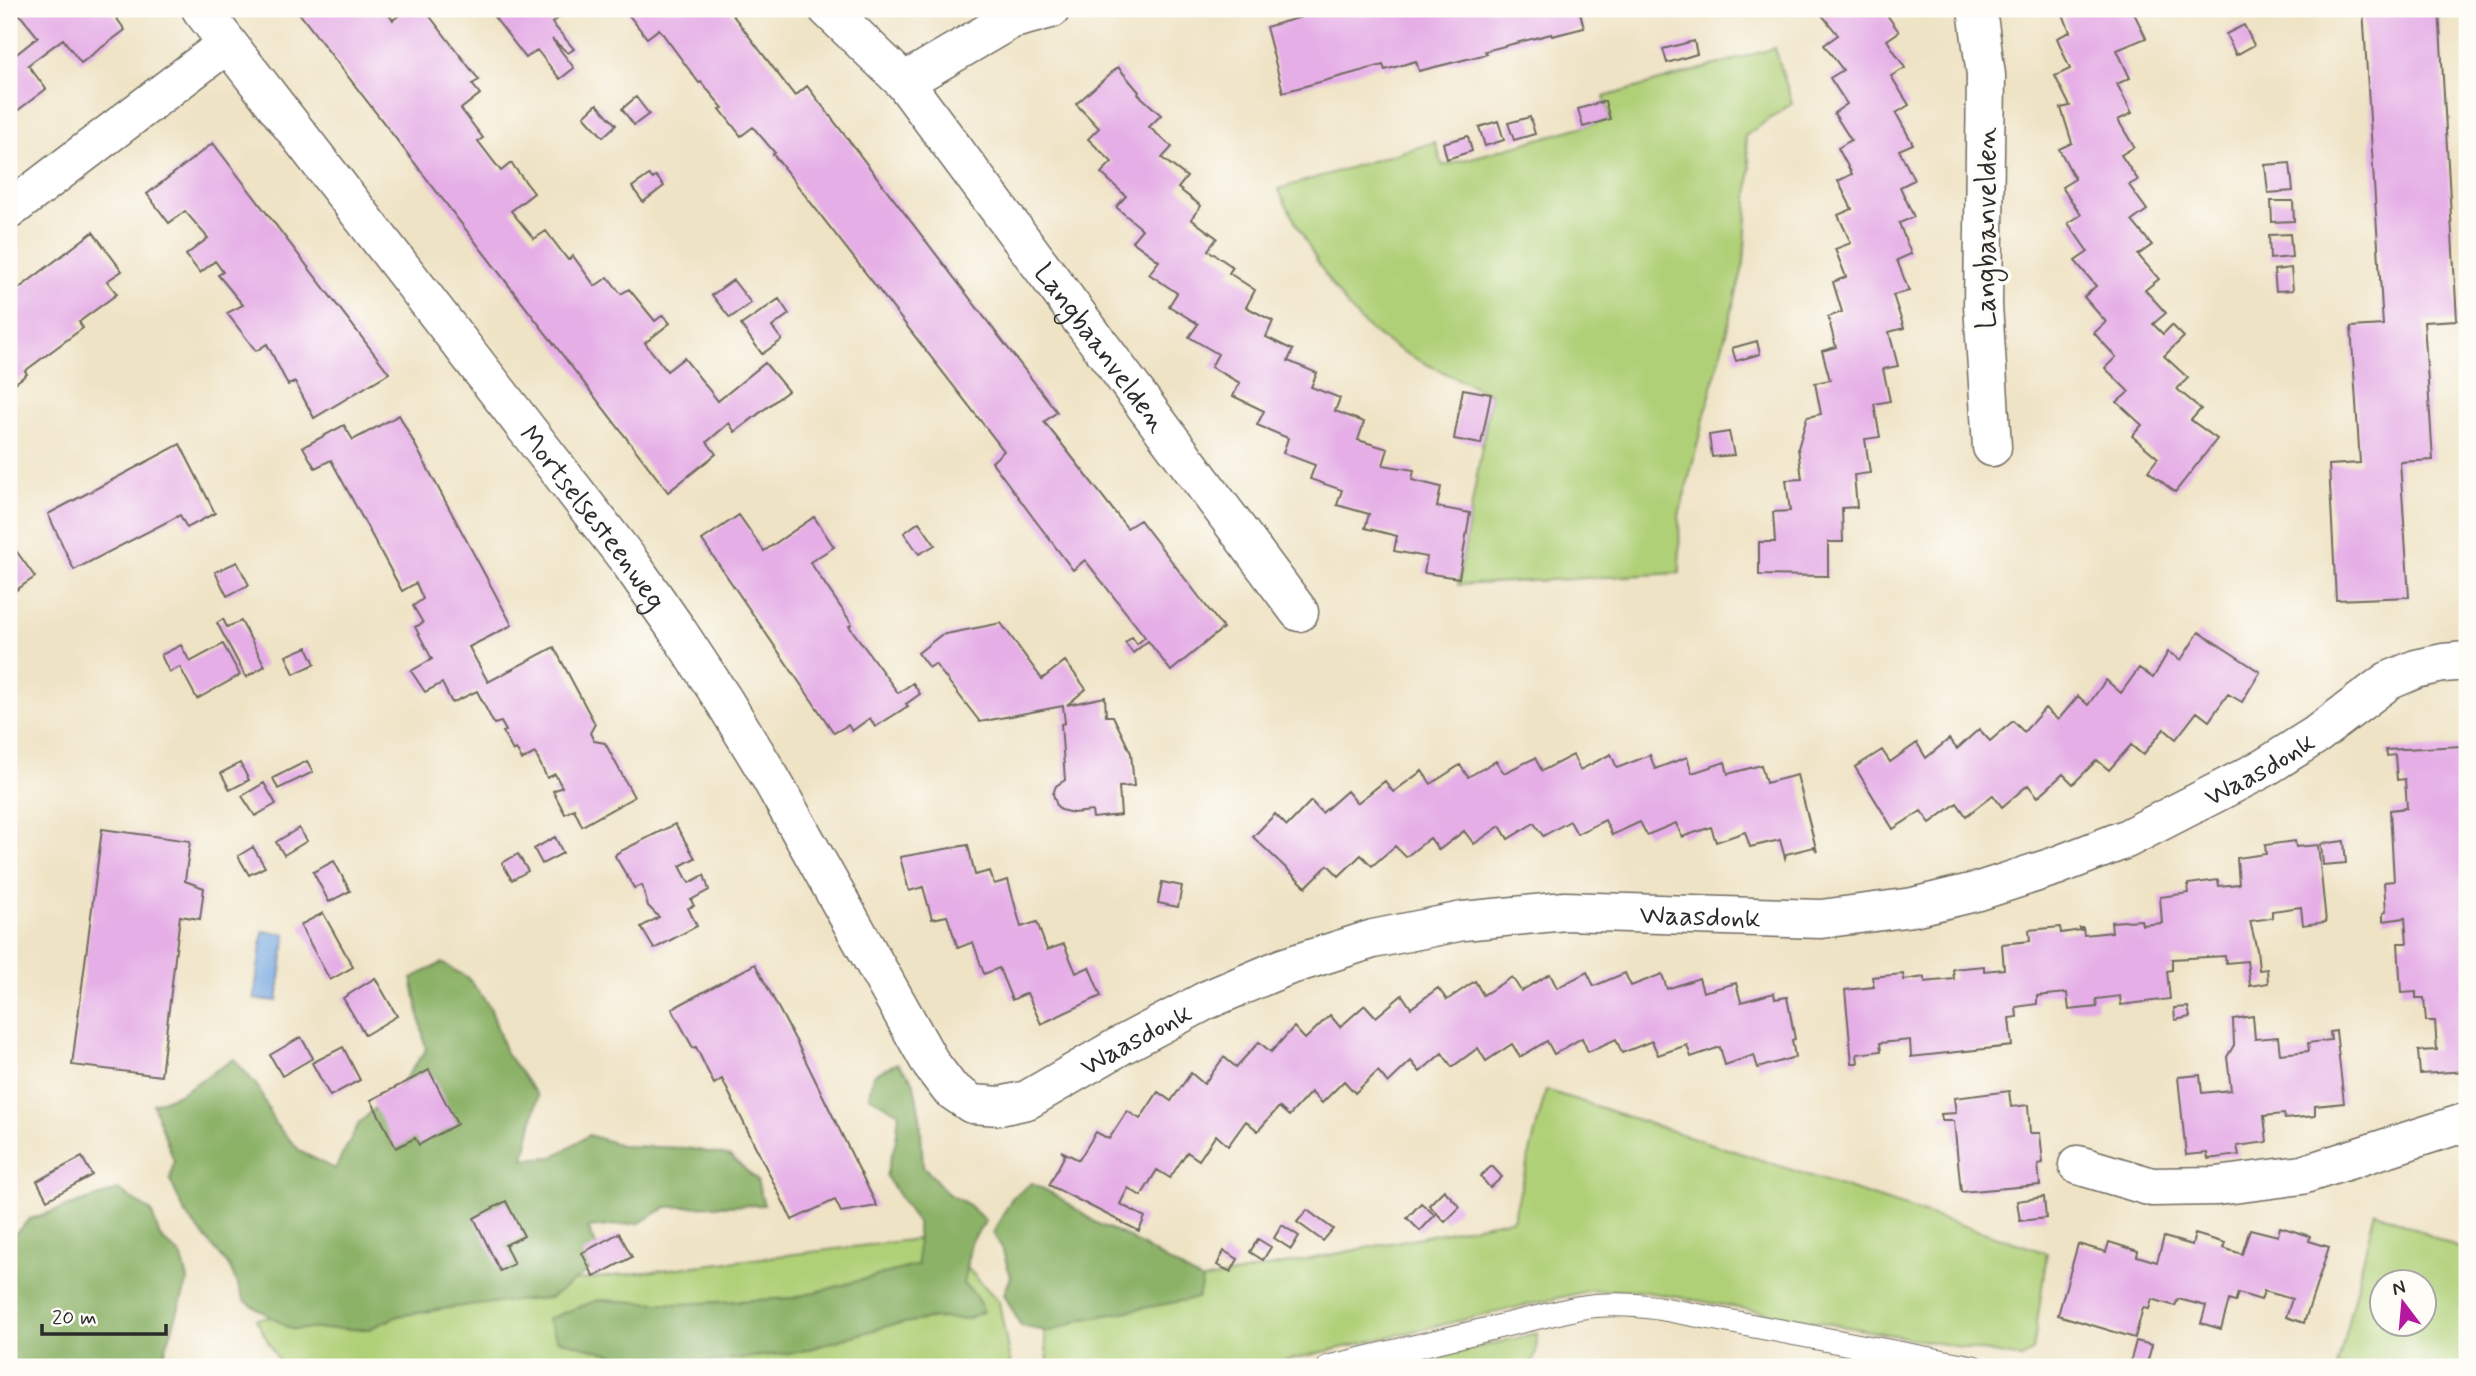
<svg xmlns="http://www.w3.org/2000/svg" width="2476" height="1376" viewBox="0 0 2476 1376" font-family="Mynerve,sans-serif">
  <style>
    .green { fill: #b0d078; stroke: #6e7e52; stroke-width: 2; fill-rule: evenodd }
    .forest { fill: #8cb268; stroke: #5c6e4a; stroke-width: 2 }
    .water { fill: #77a7e1; stroke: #516986; stroke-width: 2 }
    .building { fill: #e5aee6 }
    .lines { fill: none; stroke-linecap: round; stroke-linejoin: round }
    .service-casing { stroke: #706b61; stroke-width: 25 }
    .minor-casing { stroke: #706b61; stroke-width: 41 }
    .service { stroke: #fff; stroke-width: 23 }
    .minor { stroke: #fff; stroke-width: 38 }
    .labels { text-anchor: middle; stroke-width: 7; stroke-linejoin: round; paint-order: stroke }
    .street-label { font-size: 28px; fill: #2b2b2b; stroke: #fdfcf7 }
  </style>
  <rect width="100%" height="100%" fill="#fdfcf7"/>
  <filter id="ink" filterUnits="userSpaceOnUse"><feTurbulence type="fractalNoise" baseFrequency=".0143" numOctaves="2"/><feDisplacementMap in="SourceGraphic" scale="14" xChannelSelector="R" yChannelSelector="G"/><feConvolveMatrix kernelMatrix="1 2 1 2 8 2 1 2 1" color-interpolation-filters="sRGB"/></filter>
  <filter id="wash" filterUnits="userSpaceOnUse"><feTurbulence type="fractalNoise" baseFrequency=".00686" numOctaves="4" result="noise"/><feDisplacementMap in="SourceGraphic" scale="28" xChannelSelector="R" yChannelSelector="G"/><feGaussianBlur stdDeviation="1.57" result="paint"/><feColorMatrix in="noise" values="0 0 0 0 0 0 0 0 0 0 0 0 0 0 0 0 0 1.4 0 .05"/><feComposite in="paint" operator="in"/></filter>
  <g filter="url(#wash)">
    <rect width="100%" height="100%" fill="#efe3c5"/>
    <path class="green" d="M1775 48 1792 103 1745 136 1750 168 1744 263 1679 516 1680 573 1458 585 1491 394C1453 376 1411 360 1377 335 1336 306 1302 233 1278 189L1435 142 1443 166 1610 119 1604 97Z
      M1546 1090 2047 1253 2033 1351 2022 1358 1678 1297 1632 1290 1588 1291 1258 1367H1049L1041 1312 1513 1219Z
      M2375 1211 2467 1252V1367H2337ZM2382 1282H2424V1324H2382Z
      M952 1235 947 1246 999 1302 1011 1367H282L256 1319Z
      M1537 1333 1536 1353 1530 1367H1397Z"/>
    <path class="forest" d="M442 963 468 978 490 1007 506 1053 538 1096 524 1159 553 1157 589 1135 624 1146 686 1148 730 1156 757 1180 764 1205 667 1207 639 1223 588 1228 603 1260 550 1298 469 1305 398 1316 369 1329H291L245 1301 229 1266 186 1215 170 1180 174 1161 153 1104 179 1094 234 1059 258 1087 275 1124 301 1152 335 1169 359 1123 401 1084 426 1050 412 978Z
      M897 1063 913 1080 920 1116 923 1166 948 1194 966 1203 986 1221 971 1242 963 1284 973 1292 984 1311 967 1319 936 1318 891 1325 799 1352 706 1362 615 1355 558 1340 547 1319 598 1300 680 1304 793 1298 918 1265 917 1223 886 1176 896 1140 899 1113 869 1096 873 1075Z
      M1032 1183 1057 1196 1098 1224 1124 1235 1202 1281 1198 1298 1080 1320 1050 1332 1021 1326 1004 1294 1011 1277 1002 1248 993 1233 1012 1198Z
      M118 1190 151 1211 160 1237 182 1257 188 1280 165 1351 170 1367H9V1239L30 1219Z"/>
    <path class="water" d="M263 931 286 934 277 1001 254 999Z"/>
    <g id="blocks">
      <path class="building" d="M15 9H110L125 30 81 63 63 39 28 65 46 89 9 117V60L38 37Z
        M296 9H388L386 11 393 20 407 9H415L419 14 425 10 479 80 472 84 480 94 461 109 483 138 478 141 501 171 511 163 534 193 511 211 534 239 546 231 568 260 573 256 595 286 608 277 621 294 629 289 655 321 663 315 670 323 645 343 667 371 684 358 718 401 765 363 788 391 735 432 729 423 707 442 716 454 668 492Z
        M488 9H529L533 15 541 9H556L561 16 552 23 574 49 568 53 552 39 574 68 560 79 537 50 526 58Z
        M624 9H728L795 96 807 86 1057 412 1044 422 1065 448 1127 528 1140 520 1223 628 1171 671 1148 641 1133 653 1125 643 1132 637 1137 644 1145 637 1085 560 1073 570 1032 516 992 462 1004 451 773 154 775 153 753 127 741 136 720 109 723 108 701 82 699 83 659 29 647 38Z
        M1330 9H1579L1584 28 1552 36 1551 34 1485 51 1487 54 1419 71 1416 61 1385 70 1383 65 1283 92 1266 27Z
        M1819 9H1883L1899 32 1887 40 1905 68 1891 76 1909 105 1896 113 1913 144 1899 150 1914 180 1900 187 1914 217 1899 223 1911 254 1897 260 1909 291 1893 295 1904 328 1889 332 1898 366 1883 369 1890 401 1874 404 1880 437 1865 439 1870 473 1854 475 1857 507 1842 508 1843 542H1828V576L1759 575V542H1775L1773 512 1790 511 1786 480 1802 479 1798 448 1807 417 1821 414 1815 383 1830 380 1822 351 1836 347 1828 317 1842 312 1833 282 1846 277 1835 249 1851 243 1838 215 1852 209 1838 181 1852 174 1838 148 1851 140 1834 113 1847 104 1830 78 1843 70 1824 45 1838 35 1818 10Z
        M2061 9H2132L2146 38 2117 50 2130 78 2117 84 2132 113 2118 120 2134 147 2121 155 2138 180 2129 185 2147 210 2132 221 2152 245 2138 255 2159 279 2145 290 2166 313 2153 324 2163 334 2172 325 2184 337 2164 356 2188 378 2177 389 2201 409 2191 420 2217 439 2175 492 2148 471 2158 458 2132 436 2142 425 2117 402 2129 392 2105 368 2116 357 2094 333 2106 322 2084 297 2096 286 2075 261 2088 252 2068 223 2081 215 2062 187 2075 179 2059 149 2072 143 2061 108 2070 106 2055 76 2070 69 2057 38 2070 32Z
        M2363 9H2439L2457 320 2424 322 2433 460 2400 462 2409 597 2336 600 2329 465 2360 463 2351 327 2383 325Z
        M2244 25 2254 45 2236 55 2226 34Z
        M1694 41 1697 54 1667 63 1663 49Z
        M1118 67 1139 92 1138 94 1161 115 1149 127 1172 147 1162 158 1187 177 1178 188 1201 206 1191 219 1217 238 1208 250 1233 267 1229 273 1255 290 1246 307 1273 321 1266 337 1293 350 1288 361 1317 373 1311 387 1340 398 1335 411 1364 422 1358 440 1388 449 1383 465 1414 470 1412 480 1441 487 1437 507 1470 513 1459 578 1424 573 1427 557 1394 551 1397 536 1365 528 1369 514 1337 505 1342 490 1310 479 1315 465 1283 453 1288 438 1257 425 1264 411 1233 396 1240 383 1211 367 1218 354 1189 337 1198 324 1169 306 1177 293 1149 274 1159 261 1132 241 1142 229 1116 207 1126 196 1101 173 1112 162 1088 139 1099 128 1076 104Z
        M636 97 649 114 634 125 622 109Z
        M1605 101 1610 119 1583 127 1578 109Z
        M597 104 616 125 603 137 584 116Z
        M1530 117 1535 134 1514 140 1508 123Z
        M1498 121 1504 140 1485 146 1479 127Z
        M1468 136 1472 151 1447 159 1443 143Z
        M213 143 389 373 314 418 295 382 288 385 267 344 256 351 227 313 243 305 218 275 223 272 215 261 200 273 186 255 208 238 185 211 169 223 147 194Z
        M2290 163 2293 191 2268 193 2265 165Z
        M649 175 653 179 656 176 664 186 643 202 632 187Z
        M2271 201H2293L2294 221 2272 222Z
        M93 232 122 271 107 281 117 294 79 322 83 328 25 371 27 374 9 388V296Z
        M2290 234 2292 257 2270 259 2269 235Z
        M2291 268 2293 290 2276 291 2274 270Z
        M733 280 751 303 730 318 712 295Z
        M779 299 789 314 772 327 782 340 762 354 741 325Z
        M1757 341 1760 354 1736 361 1732 348Z
        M1463 389 1491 394 1481 444 1454 439Z
        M399 415 512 625 469 647 488 682 554 647 595 724 590 733 594 741 605 743 634 797 582 826 574 809 565 814 553 791 562 787 555 774 547 778 535 753 522 760 516 749 513 751 503 732 506 731 501 722 494 724 477 691 452 703 442 683 425 692 411 671 432 659 415 627 423 623 413 606 423 599 416 583 402 591 331 460 315 468 303 447 344 425 353 440Z
        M1729 432 1734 455 1712 457 1709 435Z
        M180 444 215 513 187 528 180 515 74 570 48 514Z
        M739 515 764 551 814 517 834 547 810 562 852 624 849 626 898 693 913 683 920 694 906 704 908 706 875 727 870 718 852 731 848 725 834 733 702 540Z
        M919 522 935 545 919 554 904 533Z
        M17 552 35 577 9 595V558Z
        M237 562 249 585 227 596 215 572Z
        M223 619 227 627 241 621 265 666 246 677 217 623Z
        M1001 623 1042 679 1065 661 1086 689 1067 705 1105 697 1106 716H1113L1131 753 1134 786 1119 787 1121 815 1093 818 1092 811 1073 813 1061 810 1057 806 1053 794 1056 786 1065 780 1061 724 1065 723 1063 706 980 722 935 664 929 668 918 653 941 635Z
        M2199 632 2260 672 2242 702 2228 694 2209 721 2197 712 2176 739 2164 729 2143 755 2131 745 2109 770 2097 760 2073 784 2063 774 2038 797 2028 785 2002 807 1993 795 1966 816 1957 803 1930 823 1921 811 1893 829 1855 767 1882 750 1890 762 1917 743 1926 758 1949 739 1957 749 1979 729 1990 741 2013 721 2024 732 2045 708 2058 720 2078 696 2088 705 2106 680 2121 693 2139 668 2153 678 2168 652 2181 660Z
        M223 644 240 675 197 699 180 667 169 672 161 655 181 645 190 662Z
        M307 647 315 664 294 674 286 656Z
        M2461 746 2462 775H2467V828H2465L2467 1071 2420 1074 2418 1051 2437 1050 2435 1021H2426L2424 998H2416V992L2401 993 2398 943H2407L2405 918 2383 921V913L2386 912 2384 882 2394 881 2390 810 2407 808 2405 779 2397 780 2395 755 2387 756 2386 750Z
        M1611 754 1617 768 1650 755 1655 769 1687 757 1692 773 1725 762 1728 774 1761 765 1766 783 1797 775 1817 852 1814 847 1786 854 1785 858 1780 840 1750 847 1745 832 1716 842 1711 827 1682 837 1676 823 1647 835 1640 822 1612 835 1605 820 1577 834 1570 821 1543 836 1534 823 1508 839 1500 826 1474 844 1464 831 1439 850 1430 838 1406 857 1395 846 1372 866 1361 855 1339 876 1328 865 1306 887 1253 837 1275 814 1287 826 1311 801 1322 813 1347 791 1357 803 1385 781 1393 792 1422 771 1431 784 1460 765 1468 777 1496 761 1504 773 1535 758 1542 771 1573 755 1580 770Z
        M307 761 313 772 278 789 273 778Z
        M240 763 249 780 230 790 221 773Z
        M264 783 276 804 255 816 242 796Z
        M675 824 695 858 680 866 689 883 704 875 709 890 691 900 694 906 688 908 697 926 654 949 641 927 659 917 648 906 642 885 634 888 615 856 617 853Z
        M299 828 307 841 284 855 276 842Z
        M102 829 190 841 185 881 204 888 200 919 180 916 161 1076 72 1065Z
        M555 837 563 853 542 864 534 849Z
        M2295 841 2296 847 2318 845 2326 922 2303 925 2301 907 2272 911V918L2250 921 2257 950 2259 970 2267 969 2268 983 2250 986 2247 961 2226 963 2225 956 2172 959V970L2167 971 2170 999 2121 1005 2120 996 2096 999 2097 1007 2069 1010 2067 993 2037 996V1004L2016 1007 2017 1017 2009 1018 2012 1046 1911 1057 1910 1040 1880 1043 1881 1051 1857 1054 1858 1063H1852L1845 990 1874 987 1872 977 1903 974 1904 980 1925 977V982L1954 979 1953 969 1984 966V971L2004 969 2002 944 2030 941 2029 930 2060 927 2061 933 2081 930 2080 928H2083L2084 935 2112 932 2111 922 2141 920 2142 925 2162 923 2160 897 2189 893 2188 884 2218 880 2219 886 2239 884 2237 858 2266 854 2265 845Z
        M2344 841 2346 863 2323 865 2321 844Z
        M968 845 975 875 990 871 994 884 1008 880 1021 927 1037 922 1047 950 1064 944 1076 973 1089 967 1101 996 1041 1024 1027 993 1012 1000 999 968 984 974 973 942 958 948 947 916 932 919 923 887 909 891 900 857Z
        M253 847 265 867 249 875 238 856Z
        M518 854 528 871 512 880 502 863Z
        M334 861 350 891 329 902 313 872Z
        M1162 882 1182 886 1178 907 1158 903Z
        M323 913 353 967 330 980 300 925Z
        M755 964 796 1041 877 1206 841 1212 835 1200 792 1220 722 1079 714 1084 696 1047 693 1048 672 1009Z
        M1587 972 1594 986 1625 973 1631 986 1662 974 1667 989 1699 978 1703 992 1736 983 1741 1002 1774 993 1775 999 1787 997 1795 1039 1792 1040 1795 1057 1758 1068 1754 1055 1725 1065 1720 1047 1691 1057 1687 1045 1658 1055 1652 1041 1622 1053 1616 1039 1588 1052 1582 1038 1554 1054 1547 1041 1520 1057 1512 1044 1486 1061 1478 1048 1452 1067 1442 1053 1420 1072 1411 1061 1388 1083 1378 1071 1355 1093 1344 1081 1322 1103 1311 1092 1289 1116 1279 1107 1258 1131 1246 1121 1228 1146 1216 1135 1199 1160 1187 1152 1170 1178 1157 1170 1141 1196 1128 1188 1120 1204 1145 1217 1139 1231 1049 1185 1065 1155 1061 1151 1079 1160 1096 1132 1109 1139 1127 1111 1140 1119 1158 1092 1171 1101 1191 1073 1204 1084 1224 1057 1236 1067 1259 1042 1271 1052 1294 1027 1305 1039 1330 1015 1340 1027 1365 1005 1376 1017 1402 995 1411 1008 1438 988 1447 1000 1475 981 1483 995 1512 977 1521 991 1550 974 1557 988Z
        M375 978 397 1016 365 1035 343 998Z
        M2188 1007 2190 1017 2175 1020 2174 1008Z
        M2253 1016 2255 1039 2278 1037 2280 1054 2309 1051 2308 1043 2331 1040 2330 1032 2336 1031 2344 1103 2315 1106V1116L2285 1119 2284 1114 2264 1116 2267 1142 2237 1146 2239 1155 2208 1159 2207 1153 2186 1155 2178 1077 2200 1075 2202 1093 2231 1090 2227 1057 2234 1045 2233 1019Z
        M301 1037 313 1058 282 1076 270 1055Z
        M343 1047 360 1080 330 1096 312 1063Z
        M429 1070 457 1124 419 1145 415 1138 396 1148 371 1100Z
        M2009 1091 2011 1107 2028 1105 2030 1133H2040L2043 1163 2038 1164 2040 1185 1961 1192 1954 1121H1942L1941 1114 1956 1113 1954 1098Z
        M82 1157 92 1175 47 1200 37 1181Z
        M1492 1166 1502 1177 1490 1188 1480 1176Z
        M1444 1190 1460 1207 1445 1222 1429 1205Z
        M2044 1197 2046 1218 2020 1221 2017 1201Z
        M506 1201 524 1236 505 1245 514 1264 500 1271 474 1218Z
        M1421 1203 1435 1215 1420 1231 1407 1218Z
        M1307 1210 1333 1229 1323 1241 1297 1222Z
        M1282 1225 1299 1236 1291 1249 1274 1238Z
        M2280 1227 2310 1236 2309 1241 2329 1247 2304 1323 2286 1317 2292 1299 2264 1291 2261 1300 2238 1293 2235 1302 2229 1300 2221 1329 2201 1323 2206 1306 2178 1299 2175 1306 2152 1299 2149 1309 2143 1308 2135 1338 2058 1315 2078 1244 2106 1252 2109 1242 2138 1251 2137 1256 2157 1262 2164 1237 2192 1245 2195 1234 2225 1243 2223 1248 2242 1254 2250 1229 2278 1236Z
        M619 1233 632 1257 594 1277 582 1253Z
        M1258 1239 1271 1247 1263 1260 1250 1252Z
        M1224 1251 1238 1259 1231 1272 1217 1265Z
        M2136 1341 2152 1345 2146 1367 2130 1363Z"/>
    </g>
  </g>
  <g filter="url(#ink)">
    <use href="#blocks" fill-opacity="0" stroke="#706b61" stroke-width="2"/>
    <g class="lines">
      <defs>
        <path id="service" d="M1329 1367 1577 1308C1605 1303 1630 1304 1658 1308L1973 1367"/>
        <g id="minor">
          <path id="s1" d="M201 9 629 561 675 627 724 701 770 777 931 1064 950 1089 972 1104 1000 1106 1027 1100 1120 1046 1207 1000 1285 967 1373 939 1463 921 1565 911 1821 919 1913 907 1979 891 2056 866 2126 839 2264 768 2316 735 2388 681 2416 669 2443 663 2467 661"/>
          <path id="s2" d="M828 9 904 82 1299 612"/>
          <path d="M1977 9 1986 75 1983 305 1992 447"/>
          <path d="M904 82 1010 20 1051 9"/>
          <path d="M9 210 227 44"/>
          <path d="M2078 1165 2152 1187 2217 1186 2302 1175 2467 1122"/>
        </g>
      </defs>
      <use href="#service" class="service-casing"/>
      <use href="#minor" class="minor-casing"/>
      <use href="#service" class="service"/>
      <use href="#minor" class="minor"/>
    </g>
  </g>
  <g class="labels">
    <g class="street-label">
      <text transform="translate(1985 228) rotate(-90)" y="10">Langbaanvelden</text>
      <text dy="10" stroke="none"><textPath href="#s2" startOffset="436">Langbaanvelden</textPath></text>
      <text dy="10" stroke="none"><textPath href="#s1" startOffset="642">Mortselsesteenweg</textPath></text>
      <text dy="10" stroke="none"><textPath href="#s1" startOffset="2700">Waasdonk</textPath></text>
      <text dy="10" stroke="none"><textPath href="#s1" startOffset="2112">Waasdonk</textPath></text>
      <text dy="10" stroke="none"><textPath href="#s1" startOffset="1524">Waasdonk</textPath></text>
    </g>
  </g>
  <rect width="2476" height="1376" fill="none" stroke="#fdfcf7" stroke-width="35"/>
  <g transform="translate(2403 1303) rotate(344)"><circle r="33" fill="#fdfcf7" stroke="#a9a8a5" stroke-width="2"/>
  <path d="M0-5L12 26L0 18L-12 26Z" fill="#b5179e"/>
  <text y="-10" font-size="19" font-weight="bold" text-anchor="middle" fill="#2b2b2b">N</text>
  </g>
  <path d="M42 1324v10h124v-10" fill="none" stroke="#2b2b2b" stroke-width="3.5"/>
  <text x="52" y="1324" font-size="21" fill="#2b2b2b" stroke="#fdfcf7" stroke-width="5" paint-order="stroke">20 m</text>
</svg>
